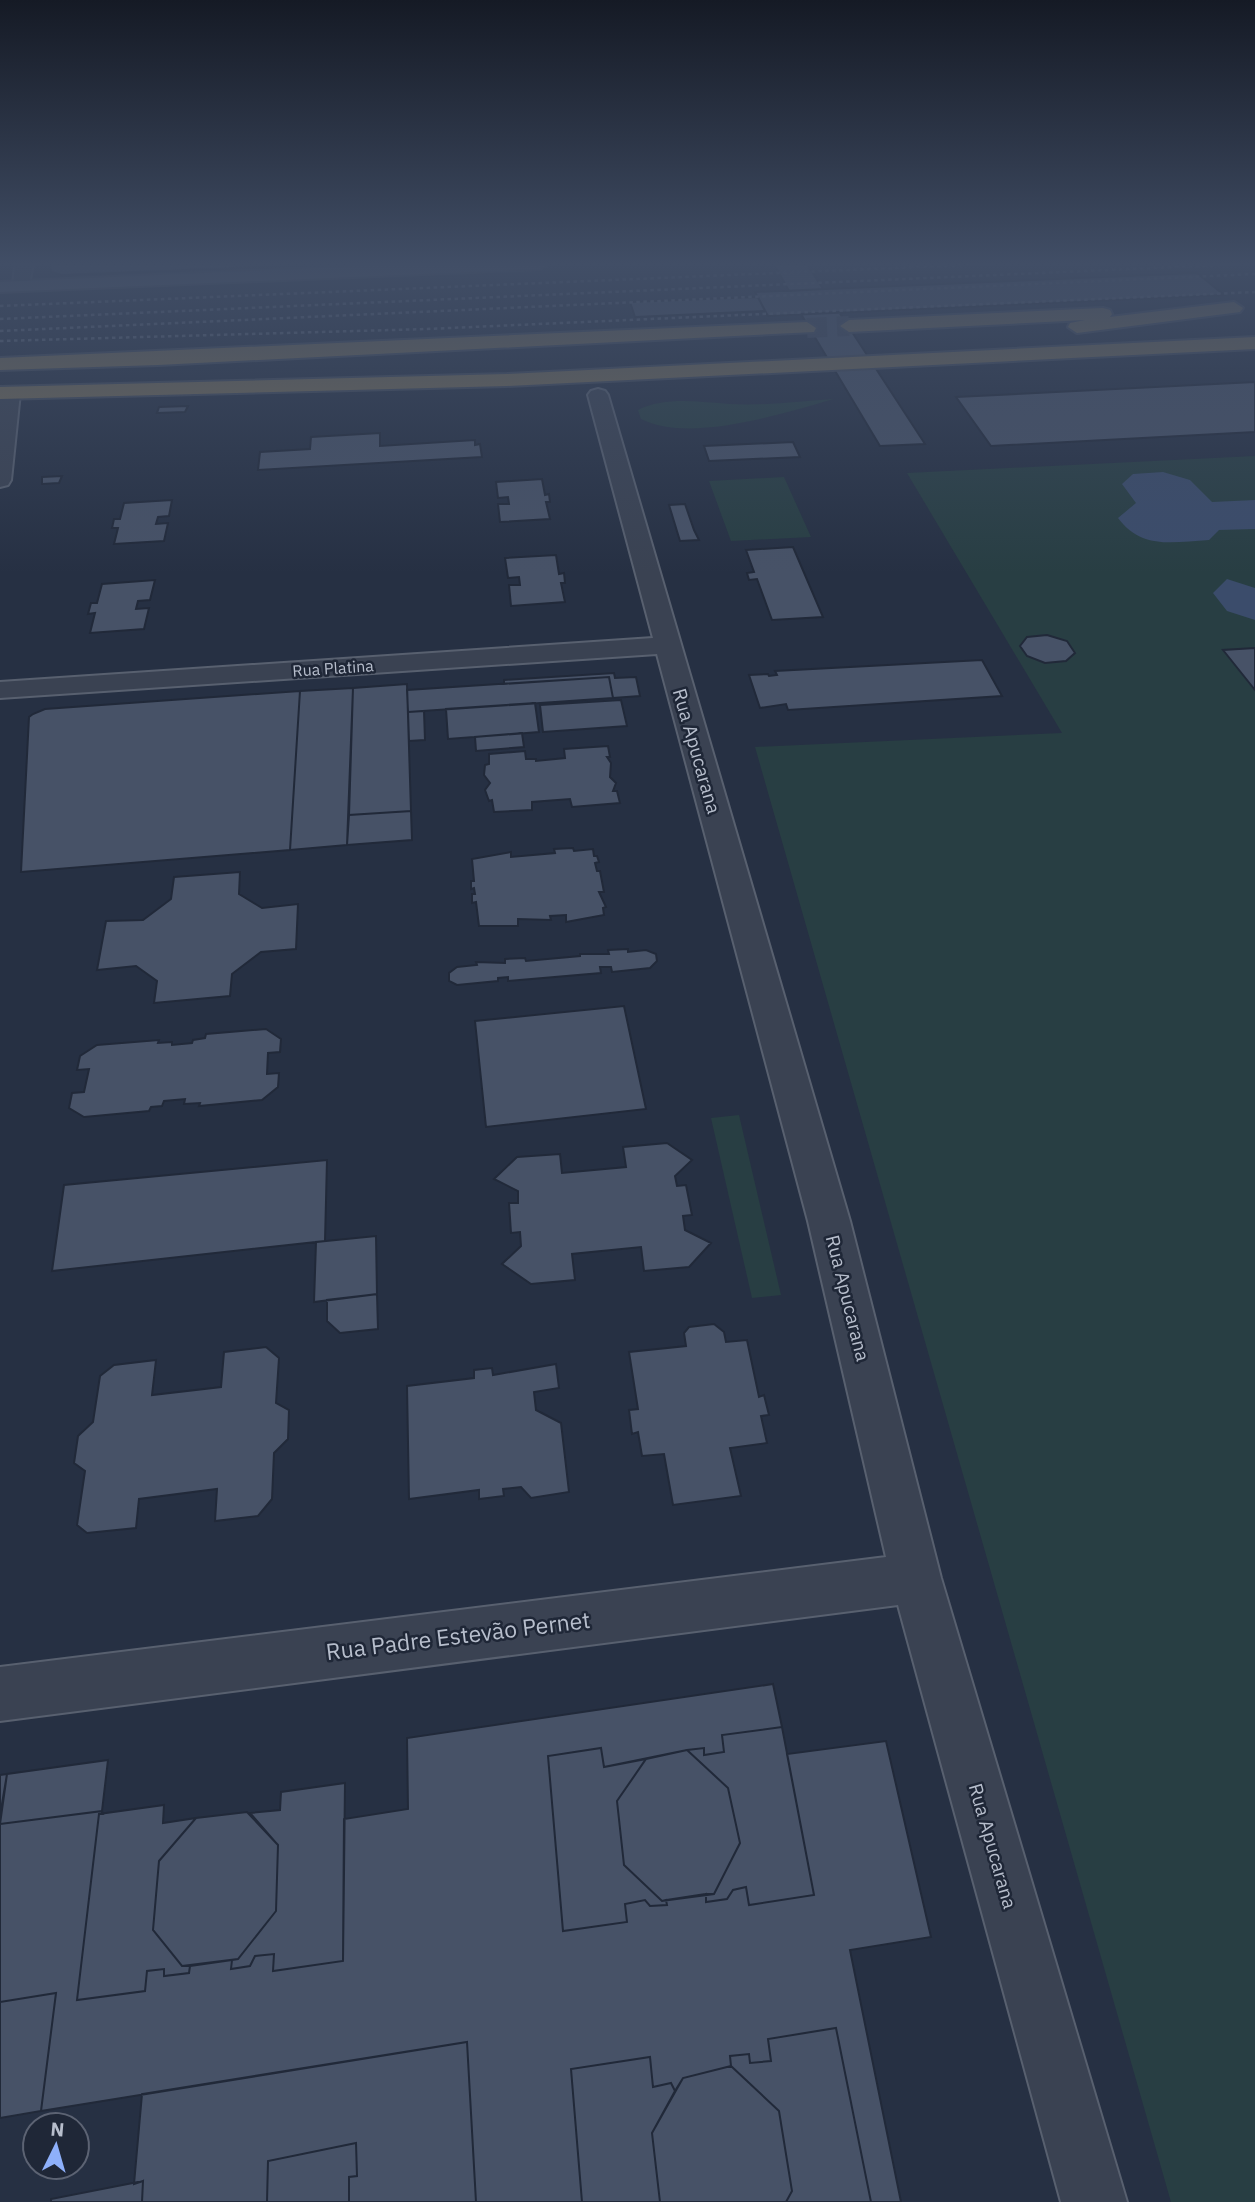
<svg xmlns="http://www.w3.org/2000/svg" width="1255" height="2202" viewBox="0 0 1255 2202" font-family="'IBM Plex Sans',sans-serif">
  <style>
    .green { fill: #283e43 }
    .water { fill: #3b4c6b }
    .building { fill: #475267; stroke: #212939; stroke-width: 2 }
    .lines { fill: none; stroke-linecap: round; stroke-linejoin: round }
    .highway-tunnel { stroke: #3c4558; stroke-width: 20; stroke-dasharray: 20 10; stroke-linecap: butt }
    .minor-casing { stroke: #58606f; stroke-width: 4 }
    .major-casing { stroke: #444b5b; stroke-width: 4 }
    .highway-casing { stroke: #424a59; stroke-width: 4 }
    .minor { fill: #3a4252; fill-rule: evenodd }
    .major { fill: #586172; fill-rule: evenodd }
    .highway { fill: #786e57; fill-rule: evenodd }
    .rail { stroke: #5c6679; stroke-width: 2.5; stroke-dasharray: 3.5 3.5; stroke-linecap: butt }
    .labels { text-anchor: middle; stroke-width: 5; stroke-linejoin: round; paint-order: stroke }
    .far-street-label { font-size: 16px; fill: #b7becc; stroke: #1f2737 }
    .street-label { font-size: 19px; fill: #b7becc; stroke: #1f2737 }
    .near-street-label { font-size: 23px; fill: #b7becc; stroke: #1f2737 }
  </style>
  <rect width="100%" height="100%" fill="#263043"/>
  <path class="green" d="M834 399C784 413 690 444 641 419L638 410C665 396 700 402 730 404 764 406 800 401 834 399Z
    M1255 456V2202H1171L755 747 1062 733 907 473Z
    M784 477 811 537 731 541 709 481Z
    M739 1115 781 1295 752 1298 711 1118Z"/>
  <path class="water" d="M1163 472 1190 480 1212 502 1255 500V529L1219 530 1209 540C1173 542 1142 550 1118 518L1136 503 1122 484 1133 474Z
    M1227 579 1255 588V620L1227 611 1213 593Z"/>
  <path class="building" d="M51 264H331L62 275 51 272Z
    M774 264H807L823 289 789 291Z
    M1197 273 1224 295 768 316 755 292Z
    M758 297 765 311 635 317 630 302Z
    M839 312 925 444 880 446 801 314Z
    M1255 382V432L991 446 956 397Z
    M188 406 185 412 157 413 159 407Z
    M380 433V446L475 440V445L480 444 482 457 258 470 260 452 310 449 311 437Z
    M793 442 800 457 709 461 704 446Z
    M62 476 59 483 42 484V477Z
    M542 479 545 495 549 494 550 502H546L550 519 500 522 498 504H509L508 497 498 498 496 482Z
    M172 500 169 516 158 517 156 524 168 523 164 541 114 544 118 528H112L114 519H120L124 503Z
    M685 504 694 530 699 540 680 541 669 505Z
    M793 547 823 617 772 620 757 579 749 580 747 573 754 572 746 550Z
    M556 555 559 574 564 573 565 583H561L565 602 511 606 509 585H520L519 577 508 578 505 558Z
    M155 580 150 600 138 601 136 609 149 608 144 629 90 633 95 613 88 614 91 603H97L102 584Z
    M1047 635 1067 641 1075 653 1066 661 1045 663 1027 656 1020 646 1027 637Z
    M1255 648V690L1223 650Z
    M982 660 1002 696 788 710 786 704 760 708 749 675 768 674 769 676 777 675 775 671Z
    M614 673 615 678 636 677 640 696 613 698 609 677 504 684V680Z
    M609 677 613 698 408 712 407 690Z
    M407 684 411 811 349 815 353 688Z
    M353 688 347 845 290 850 300 691Z
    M300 691 290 850 21 872 29 717 33 714 45 709Z
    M621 700 627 726 543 732 540 705Z
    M535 703 539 732 448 739 446 709Z
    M424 711 425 740 409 741 408 712Z
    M522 733 524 747 476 751 475 737Z
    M608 746 610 757H607L611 763 610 777 616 783 613 791H617L620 803 572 807 570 799 532 802V810L494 812 492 800 489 801 485 790 490 783 484 775 485 765 489 764V754L525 751 526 759H536V761L565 758 564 749Z
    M411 811 412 840 347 845 349 815Z
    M573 848 574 851 593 849 594 856H597L599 862 595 863 597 871H600L604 892H599L606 907 603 908 604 915 566 922V915L550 916 551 920 518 919V926H479L476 902 472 903V894H475L474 888 471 889V881H474L472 859 511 852V857L555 853 554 849Z
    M240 872 239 894 262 908 298 904 296 949 261 952 232 974 230 996 154 1003 157 981 136 966 97 970 106 921 143 920 171 899 174 877Z
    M628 949V952L646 950 656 954 657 961 650 968 612 972 611 967H600L601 973 508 981V977L498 978V981L457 985 449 981V973L457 967 477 965 476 962 505 963V959L525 958 526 961 580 956V954H609L608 950Z
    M624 1006 646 1109 486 1127 475 1021Z
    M266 1029 281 1039 280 1052 268 1053 267 1074 279 1073 278 1087 262 1100 199 1106 200 1103 184 1104 185 1099 164 1101 162 1106 151 1107 149 1111 84 1117 69 1108 72 1093 84 1092 89 1069 77 1070 80 1056 97 1045 159 1040 158 1043 172 1042V1045L192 1043 193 1040 205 1038 206 1034Z
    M667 1143 692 1160 675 1176 677 1186 686 1185 692 1215 683 1216 685 1230 711 1243 689 1267 644 1271 641 1247 572 1254 575 1280 531 1284 502 1264 521 1246 520 1232 511 1233 509 1203H518V1191L494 1179 517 1157 560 1154 562 1173 626 1167 623 1147Z
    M327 1160 325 1241 52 1271 64 1185Z
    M376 1236 377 1294 314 1302 316 1242Z
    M377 1294 378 1329 340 1333 327 1321V1300Z
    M714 1324 724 1332 726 1342 747 1340 759 1397 764 1395 769 1415 761 1416 767 1443 730 1448 741 1496 673 1505 664 1454 642 1456 638 1432 632 1434 629 1410 638 1409 629 1352 686 1346 684 1333 689 1327Z
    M266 1347 279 1358 276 1403 289 1410 288 1439 274 1453 272 1499 258 1516 215 1521 217 1489 139 1499 136 1528 87 1533 77 1525 85 1471 74 1463 78 1436 93 1422 100 1376 114 1365 156 1360 152 1395 221 1387 224 1352Z
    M556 1364 559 1388 534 1392 536 1410 561 1423 569 1492 531 1498 521 1487 503 1489 504 1496 479 1499V1490L409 1499 407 1386 474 1378V1370L492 1368 493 1375Z
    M773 1684 782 1727 722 1735 724 1752 704 1755V1748L687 1750 604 1767 601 1748 548 1756 563 1931 627 1922 625 1904 645 1900 650 1906 667 1905 666 1900 706 1894V1902L727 1899 733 1890 746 1887 749 1905 814 1895 787 1754 886 1741 931 1937 850 1950 901 2202H476L467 2042 41 2111 56 1993 0 2002V1824L102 1811 103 1814H99L77 2000 145 1991 147 1971 164 1969V1976L189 1973 190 1966 232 1960 231 1969 250 1966 255 1956 274 1954 273 1971 343 1961 344 1819 408 1809 407 1738Z
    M782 1727 814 1895 749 1905 746 1887 733 1890 727 1899 706 1902V1894H714L740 1843 728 1788 687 1750 704 1748V1755L724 1752 722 1735Z
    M601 1748 604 1767 646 1759 617 1801 624 1865 662 1901 666 1900 667 1905 650 1906 645 1900 625 1904 627 1922 563 1931 548 1756Z
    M687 1750 728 1788 740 1843 714 1894 662 1901 624 1865 617 1801 646 1759Z
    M108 1760 102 1811 0 1824 7 1774Z
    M7 1774 0 1816V1775Z
    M345 1783 343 1961 273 1971 274 1954 255 1956 250 1966 231 1969 232 1960 238 1959 276 1911 278 1845 250 1813 280 1810 281 1792Z
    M164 1805 163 1823 196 1818 159 1861 153 1930 182 1966H190L189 1973 164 1976V1969L147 1971 145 1991 77 2000 99 1814Z
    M247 1812 278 1845 276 1911 238 1959 182 1966 153 1930 159 1861 196 1818Z
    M56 1993 41 2111 0 2118V2002Z
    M836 2028 871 2202H582L571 2069 650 2057 653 2087 671 2083 675 2091 683 2078 731 2066 730 2056 749 2054 750 2063 771 2061 768 2039Z
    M836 2028 871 2202H786L792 2191 779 2111 731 2066 730 2056 749 2054 750 2063 771 2061 768 2039Z
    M467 2042 476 2202H349V2177L357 2176 356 2143 268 2161 267 2202H142L143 2181 134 2184 142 2094Z
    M650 2057 653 2087 671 2083 675 2091 652 2133 660 2202H582L571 2069Z
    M731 2066 779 2111 792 2191 786 2202H660L652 2133 683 2078Z
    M356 2143 357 2176 349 2177V2202H267L268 2161Z
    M143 2181 142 2202H51V2199Z"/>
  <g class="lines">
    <path class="highway-tunnel" d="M807 328 849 326"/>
    <defs>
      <path id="minor" d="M15 264H33L28 290H16L13 286Z
        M10 387 17 389 20 393 11 480 8 485 0 487V393Z
        M598 389 605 391 608 395 850 1221 941 1578 1127 2202H1061L898 1605 0 1721V1667L886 1557 808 1221 657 654 0 698V682L653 638 588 395 591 391Z"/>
      <path id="major" d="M412 264H548L540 269 0 292V282Z"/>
      <path id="highway" d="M1234 302 1243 308 1240 312 1077 333 1068 327 1070 323 1085 320 849 332 840 326 849 320 1103 308 1110 310 1112 314 1110 317Z
        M807 322 816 328 814 332 158 365 0 370V358Z
        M1255 337V349L507 386 0 399V387L507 374Z"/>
    </defs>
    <use href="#minor" class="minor-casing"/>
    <use href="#major" class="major-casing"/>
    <use href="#highway" class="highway-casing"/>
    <use href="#minor" class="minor"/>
    <use href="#major" class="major"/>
    <use href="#highway" class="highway"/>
    <path class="rail" d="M0 306 989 264
      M0 319 1244 264
      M0 331 1255 274
      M0 341 427 329 1255 292"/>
  </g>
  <linearGradient id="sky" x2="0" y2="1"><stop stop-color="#151a25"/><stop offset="0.46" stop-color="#414e66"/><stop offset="1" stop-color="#414e66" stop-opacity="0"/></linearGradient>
  <rect width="1255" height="573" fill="url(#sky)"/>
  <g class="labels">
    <g class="far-street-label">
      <text transform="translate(333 668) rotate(-4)" y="6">Rua Platina</text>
    </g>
    <g class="street-label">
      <text transform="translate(697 751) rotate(74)" y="7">Rua Apucarana</text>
      <text transform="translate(848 1298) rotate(76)" y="7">Rua Apucarana</text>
      <text transform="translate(993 1846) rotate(74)" y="7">Rua Apucarana</text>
    </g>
    <g class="near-street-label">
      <text transform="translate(458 1636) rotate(-7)" y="8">Rua Padre Estevão Pernet</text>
    </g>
  </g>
  <g transform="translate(56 2146) rotate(5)"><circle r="33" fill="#1f2737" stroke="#5c6373" stroke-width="2"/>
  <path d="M0-5L12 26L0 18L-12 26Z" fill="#8eb0fa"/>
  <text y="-10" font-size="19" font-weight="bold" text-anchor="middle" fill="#b7becc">N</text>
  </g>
</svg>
